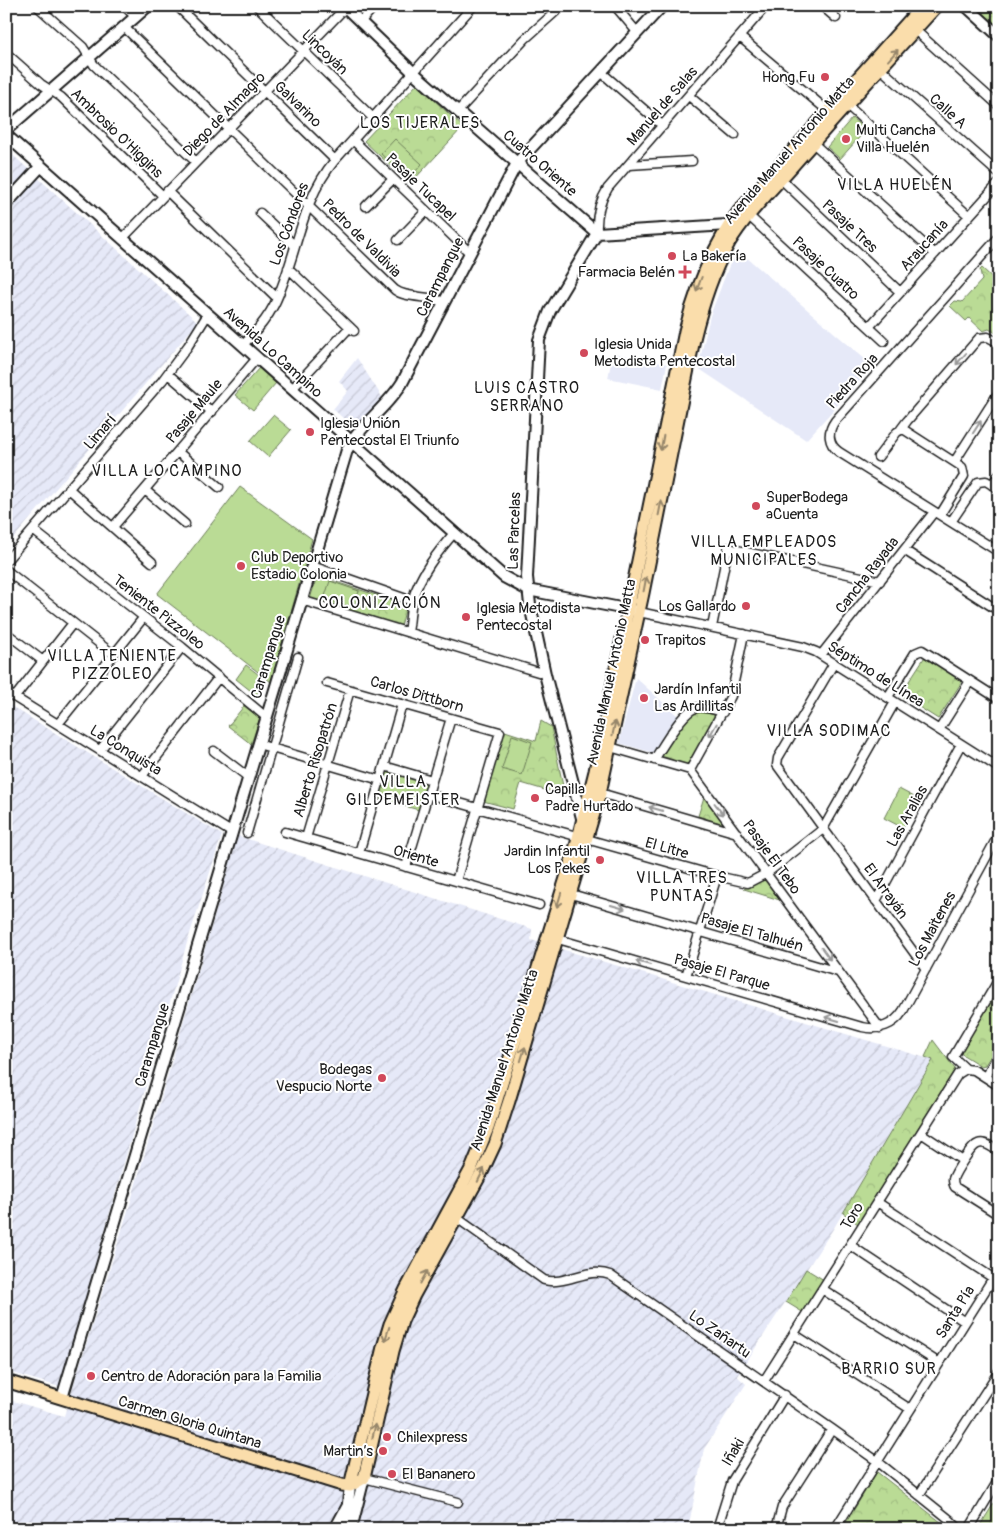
<svg xmlns="http://www.w3.org/2000/svg" width="1005" height="1535" viewBox="0 0 1005 1535" font-family="Pangolin,sans-serif">
  <style>
    .built { fill: #e6e9f8 }
    .industrial { fill: url(#industrial-furrows) }
    .park { fill: url(#park-crowns); stroke: #6b7c58 }
    .garden { fill: #badb95; stroke: #6b7c58 }
    .lines { fill: none; stroke-linecap: round; stroke-linejoin: round }
    .street-casing { stroke: #1c1c1c; stroke-width: 11 }
    .secondary-casing { stroke: #1c1c1c; stroke-width: 14 }
    .primary-casing { stroke: #1c1c1c; stroke-width: 15 }
    .street { stroke: #fff; stroke-width: 8 }
    .secondary { stroke: #fff; stroke-width: 10 }
    .primary { stroke: #faddab; stroke-width: 11 }
    .oneway { stroke: #96866b }
    .oneway2 { stroke: #999 }
    .poi-dot { fill: #d1495b; stroke: #fff; stroke-width: 2 }
    .labels { text-anchor: middle; stroke-width: 4; stroke-linejoin: round; paint-order: stroke }
    .street-label { font-size: 15px; fill: #1c1c1c; stroke: #fff }
    .poi-label { font-size: 15px; fill: #1c1c1c; stroke: #fff; text-anchor: start }
    .neighbourhood-label { font-size: 16px; letter-spacing: 1px; fill: #1c1c1c; stroke: #fff }
  </style>
  <defs>
    <pattern id="industrial-furrows" width="10" height="10" patternUnits="userSpaceOnUse" patternTransform="scale(1.25)"><rect width="10" height="10" fill="#e6e9f8"/><path d="M-1 1l2-2M0 10L10 0M9 11l2-2" fill="none" stroke="#c5c7d4"/></pattern>
    <pattern id="park-crowns" width="20" height="18" patternUnits="userSpaceOnUse" patternTransform="scale(1.25)"><rect width="20" height="18" fill="#badb95"/><path d="M2 6a3 3 0 1 1 6 0M12 15a3 3 0 1 1 6 0" fill="none" stroke="#9fbb80"/></pattern>
  </defs>
  <rect width="100%" height="100%" fill="#fff"/>
  <filter id="ink" filterUnits="userSpaceOnUse"><feTurbulence type="fractalNoise" baseFrequency=".02" numOctaves="2"/><feDisplacementMap in="SourceGraphic" scale="10" xChannelSelector="R" yChannelSelector="G"/><feConvolveMatrix kernelMatrix="1 2 1 2 8 2 1 2 1" color-interpolation-filters="sRGB"/></filter>
  <g filter="url(#ink)">
    <path class="built" d="M739 251 873 366 806 440 698 368 710 316 729 266Z
      M613 353 667 364 662 389 608 378Z
      M636 678 679 717 654 753 619 743Z"/>
    <path class="industrial" d="M6 149 198 322 6 547Z
      M357 358 382 397 354 428 333 409 348 391 339 381Z
      M6 703 222 835 186 946 60 1387 6 1371Z
      M238 836 532 929 531 940 933 1060 835 1226 737 1376 746 1384 704 1449 688 1529H6V1399L64 1416 130 1204Z"/>
    <path class="park" d="M971 6H999V31Z
      M417 84 463 127 410 184 364 141Z
      M982 268 999 284V335L989 329 983 331 969 318 966 321 950 306 955 301 962 302 982 280 980 270Z
      M259 368 276 383 253 410 235 395Z
      M317 576 404 604 406 607 401 626 399 627 310 599Z
      M926 655 963 680 938 719 900 695Z
      M244 706 260 718 251 744 228 726Z
      M698 710 718 716 688 766 662 756 689 714Z
      M541 721 551 727 565 796 521 783 513 809 483 801 505 731 536 741Z
      M387 772 427 784 419 810 379 799Z
      M704 797 724 824 698 816Z
      M765 879 783 901 744 889Z
      M999 989V1043L985 1065 981 1066 960 1053Z
      M933 1040 955 1069 858 1224 843 1213 933 1060 925 1057Z
      M806 1269 824 1280 804 1313 786 1302Z
      M877 1472 946 1526 945 1529H842Z
      M999 1495V1528L982 1529 981 1524Z"/>
    <path class="garden" d="M852 118 866 130 840 159 827 147Z
      M395 139 422 164 409 179 381 154Z
      M273 415 291 430 268 457 250 441Z
      M240 487 312 539 271 682 157 594Z
      M330 581 359 591 354 608 324 599Z
      M246 665 267 681 256 695 236 679Z
      M512 735 532 742 522 775 502 769Z
      M899 789 918 799 903 828 884 818Z"/>
    <g class="lines">
      <defs>
        <path id="street" d="M37 6 83 47 94 65 196 162
          M124 6 136 17
          M177 6 335 160
          M257 6 373 118
          M615 6 637 32
          M822 6 836 18
          M360 22 375 6
          M124 27 395 290C407 299 428 295 444 302
          M915 30 999 106
          M740 37 828 111
          M6 53 41 84 61 97 163 196
          M880 68 999 174
          M601 72 663 126
          M689 96 735 135
          M847 105 969 216
          M458 111 525 39 562 6
          M353 140 470 253
          M813 143 935 254
          M629 165 692 161
          M781 179 900 292
          M167 191 277 298
          M366 206 393 179
          M260 213 295 246
          M749 216 884 341
          M597 233C596 216 599 202 608 188L766 6
          M999 237 835 421C827 432 828 444 839 452L999 552
          M122 239 345 8
          M398 240 426 211
          M288 268 354 331
          M869 327 999 183
          M243 345C255 333 266 321 274 305 298 256 299 203 335 160L473 6
          M168 374 212 412
          M292 389 350 327
          M901 429 907 421 979 338 988 337 999 343
          M178 452 219 487
          M878 457 897 432 903 429 962 467 964 476 940 515
          M955 461 999 392
          M992 485 999 474
          M69 489 152 562
          M145 490 185 524
          M951 522 978 482 986 481 999 489
          M113 527 257 358
          M33 530 182 647 266 717
          M904 550 999 611
          M6 561 162 381 188 346 208 314
          M312 566 412 601
          M6 570 114 655
          M301 600 545 674
          M639 612 803 647 816 652 999 768
          M712 627 728 548 880 581
          M408 632C410 622 410 611 412 601 420 574 437 553 454 533
          M9 635 43 661
          M821 655 934 512
          M834 663 778 758 777 765 926 969
          M327 683 500 732 456 881
          M6 692 231 832
          M15 697 73 623
          M888 697 915 653 922 650 997 698
          M58 724 144 617
          M939 730 970 681
          M258 744 380 780
          M610 747 690 770 880 1028
          M100 750 182 647
          M214 751 248 777
          M654 760C662 748 682 711 696 708 704 706 715 710 723 712
          M384 766 432 780
          M690 770 731 696 744 634
          M142 776 219 677
          M600 793 737 833
          M428 794 717 876 748 883 767 873 823 829 895 702
          M285 832 539 905
          M247 833 298 657
          M306 838 350 690
          M359 853 402 704
          M406 867 451 718
          M571 894 838 972
          M876 901 961 744
          M558 939 862 1027C879 1031 894 1025 903 1011L999 834
          M686 976 717 876
          M966 1069 953 1057 999 979
          M966 1069 974 1070 999 1086
          M985 1077 999 1054
          M921 1133 963 1161
          M999 1152C993 1148 985 1141 978 1144 971 1146 955 1173 953 1179 953 1183 953 1184 955 1187L999 1215
          M877 1202 999 1282
          M454 1216 544 1280C566 1286 588 1266 610 1275L832 1429 877 1461 949 1519 959 1529
          M850 1245 965 1322
          M822 1289 939 1363
          M794 1334 910 1409
          M764 1381 958 1074 966 1069
          M364 1478 458 1502
          M919 1495 999 1371
          M717 1529 732 1481 785 1395
          M776 1529 782 1507 832 1429
          M835 1529 993 1278
          M969 1529 999 1479"/>
        <path id="secondary" d="M344 6 415 74 597 233 728 225
          M966 6 999 36
          M6 130 148 6
          M6 135 504 577 528 590 636 611
          M6 204 41 166
          M583 822 545 674 530 605 527 577 539 340 550 311 597 233
          M62 1398 347 450C359 426 387 407 402 383L517 163 662 6
          M347 1525 348 1503 350 1486
          M335 1529 347 1507
          M351 1529 364 1478"/>
        <path id="primary" d="M6 1381 342 1485 350 1486 364 1478 393 1351 402 1321 414 1295 482 1172 495 1144 509 1101 600 793 643 593 694 339C702 306 712 273 729 243 747 213 774 188 797 161 843 109 890 57 937 6
          M350 1486 383 1347 390 1324 406 1289 472 1167 488 1128 576 846 595 771 685 331C696 287 712 248 739 211L922 6"/>
      </defs>
      <use href="#street" class="street-casing"/>
      <use href="#secondary" class="secondary-casing"/>
      <use href="#primary" class="primary-casing"/>
      <use href="#street" class="street"/>
      <use href="#secondary" class="secondary"/>
      <use href="#primary" class="primary"/>
    </g>
    <defs><path id="oneway-shaft" d="M-6 0H5M1.5-3L5.5 0L1.5 3" fill="none" stroke-width="1.6" stroke-linecap="round" stroke-linejoin="round" transform="scale(1.25)"/></defs>
    <g class="oneway">
      <use href="#oneway-shaft" transform="translate(893 55) rotate(-48)"/>
      <use href="#oneway-shaft" transform="translate(699 284) rotate(111)"/>
      <use href="#oneway-shaft" transform="translate(662 443) rotate(101)"/>
      <use href="#oneway-shaft" transform="translate(660 508) rotate(-79)"/>
      <use href="#oneway-shaft" transform="translate(645 584) rotate(-79)"/>
      <use href="#oneway-shaft" transform="translate(614 728) rotate(-78)"/>
      <use href="#oneway-shaft" transform="translate(559 900) rotate(107)"/>
      <use href="#oneway-shaft" transform="translate(523 1054) rotate(-73)"/>
      <use href="#oneway-shaft" transform="translate(481 1175) rotate(-64)"/>
      <use href="#oneway-shaft" transform="translate(424 1277) rotate(-61)"/>
      <use href="#oneway-shaft" transform="translate(387 1334) rotate(108)"/>
      <use href="#oneway-shaft" transform="translate(374 1431) rotate(-77)"/>
    </g>
    <g class="oneway2">
      <use href="#oneway-shaft" transform="translate(961 359) rotate(131)"/>
      <use href="#oneway-shaft" transform="translate(977 427) rotate(-57)"/>
      <use href="#oneway-shaft" transform="translate(713 730) rotate(120)"/>
      <use href="#oneway-shaft" transform="translate(656 809) rotate(-164)"/>
      <use href="#oneway-shaft" transform="translate(719 809) rotate(53)"/>
      <use href="#oneway-shaft" transform="translate(618 907) rotate(16)"/>
      <use href="#oneway-shaft" transform="translate(826 954) rotate(54)"/>
      <use href="#oneway-shaft" transform="translate(643 963) rotate(-164)"/>
      <use href="#oneway-shaft" transform="translate(832 1019) rotate(-164)"/>
    </g>
  </g>
  <g class="poi-dot">
    <circle cx="825" cy="77" r="5"/>
    <circle cx="846" cy="139" r="5"/>
    <circle cx="672" cy="256" r="5"/>
    <path d="M682.5 264.5h5v5h5v5h-5v5h-5v-5h-5v-5h5z"/>
    <circle cx="584" cy="353" r="5"/>
    <circle cx="310" cy="432" r="5"/>
    <circle cx="756" cy="506" r="5"/>
    <circle cx="241" cy="566" r="5"/>
    <circle cx="746" cy="606" r="5"/>
    <circle cx="466" cy="617" r="5"/>
    <circle cx="645" cy="640" r="5"/>
    <circle cx="644" cy="698" r="5"/>
    <circle cx="535" cy="798" r="5"/>
    <circle cx="600" cy="860" r="5"/>
    <circle cx="382" cy="1078" r="5"/>
    <circle cx="91" cy="1376" r="5"/>
    <circle cx="387" cy="1437" r="5"/>
    <circle cx="383" cy="1451" r="5"/>
    <circle cx="392" cy="1474" r="5"/>
  </g>
  <g class="labels">
    <g class="street-label">
      <text transform="translate(325 52) rotate(44)" y="5">Lincoyán</text>
      <text transform="translate(298 104) rotate(44)" y="5">Galvarino</text>
      <text transform="translate(662 106) rotate(-49)" y="5">Manuel de Salas</text>
      <text transform="translate(948 111) rotate(42)" y="5">Calle A</text>
      <text transform="translate(224 114) rotate(-46)" y="5">Diego de Almagro</text>
      <text transform="translate(117 133) rotate(44)" y="5">Ambrosio O'Higgins</text>
      <text transform="translate(789 150) rotate(-49)" y="5">Avenida Manuel Antonio Matta</text>
      <text transform="translate(540 163) rotate(41)" y="5">Cuatro Oriente</text>
      <text transform="translate(421 187) rotate(44)" y="5">Pasaje Tucapel</text>
      <text transform="translate(289 224) rotate(-70)" y="5">Los Cóndores</text>
      <text transform="translate(850 226) rotate(43)" y="5">Pasaje Tres</text>
      <text transform="translate(362 238) rotate(45)" y="5">Pedro de Valdivia</text>
      <text transform="translate(924 245) rotate(-48)" y="5">Araucanía</text>
      <text transform="translate(826 268) rotate(43)" y="5">Pasaje Cuatro</text>
      <text transform="translate(440 277) rotate(-63)" y="5">Carampangue</text>
      <text transform="translate(273 352) rotate(42)" y="5">Avenida Lo Campino</text>
      <text transform="translate(852 381) rotate(-48)" y="5">Piedra Roja</text>
      <text transform="translate(194 411) rotate(-50)" y="5">Pasaje Maule</text>
      <text transform="translate(100 432) rotate(-49)" y="5">Limarí</text>
      <text transform="translate(514 531) rotate(-88)" y="5">Las Parcelas</text>
      <text transform="translate(867 575) rotate(-52)" y="5">Cancha Rayada</text>
      <text transform="translate(159 612) rotate(38)" y="5">Teniente Pizzoleo</text>
      <text transform="translate(268 657) rotate(-73)" y="5">Carampangue</text>
      <text transform="translate(611 672) rotate(-78)" y="5">Avenida Manuel Antonio Matta</text>
      <text transform="translate(876 674) rotate(32)" y="5">Séptimo de Línea</text>
      <text transform="translate(417 694) rotate(16)" y="5">Carlos Dittborn</text>
      <text transform="translate(126 750) rotate(32)" y="5">La Conquista</text>
      <text transform="translate(315 760) rotate(-73)" y="5">Alberto Risopatrón</text>
      <text transform="translate(907 816) rotate(-61)" y="5">Las Aralias</text>
      <text transform="translate(667 848) rotate(16)" y="5">El Litre</text>
      <text transform="translate(416 856) rotate(16)" y="5">Oriente</text>
      <text transform="translate(772 857) rotate(54)" y="5">Pasaje El Tebo</text>
      <text transform="translate(886 891) rotate(54)" y="5">El Arrayán</text>
      <text transform="translate(932 929) rotate(-62)" y="5">Los Maitenes</text>
      <text transform="translate(752 932) rotate(16)" y="5">Pasaje El Talhuén</text>
      <text transform="translate(722 972) rotate(16)" y="5">Pasaje El Parque</text>
      <text transform="translate(152 1045) rotate(-73)" y="5">Carampangue</text>
      <text transform="translate(504 1060) rotate(-72)" y="5">Avenida Manuel Antonio Matta</text>
      <text transform="translate(852 1216) rotate(-58)" y="5">Toro</text>
      <text transform="translate(955 1312) rotate(-58)" y="5">Santa Pía</text>
      <text transform="translate(720 1334) rotate(35)" y="5">Lo Zañartu</text>
      <text transform="translate(190 1422) rotate(17)" y="5">Carmen Gloria Quintana</text>
      <text transform="translate(733 1452) rotate(-59)" y="5">Iñaki</text>
    </g>
    <g class="poi-label">
      <text x="815" y="82" text-anchor="end">Hong Fu</text>
      <text x="856" y="135">Multi Cancha<tspan x="856" dy="17">Villa Huelén</tspan></text>
      <text x="682" y="261">La Bakería</text>
      <text x="675" y="277" text-anchor="end">Farmacia Belén</text>
      <text x="594" y="349">Iglesia Unida<tspan x="594" dy="17">Metodista Pentecostal</tspan></text>
      <text x="320" y="428">Iglesia Unión<tspan x="320" dy="17">Pentecostal El Triunfo</tspan></text>
      <text x="766" y="502">SuperBodega<tspan x="766" dy="17">aCuenta</tspan></text>
      <text x="251" y="562">Club Deportivo<tspan x="251" dy="17">Estadio Colonia</tspan></text>
      <text x="736" y="611" text-anchor="end">Los Gallardo</text>
      <text x="476" y="613">Iglesia Metodista<tspan x="476" dy="17">Pentecostal</tspan></text>
      <text x="655" y="645">Trapitos</text>
      <text x="654" y="694">Jardín Infantil<tspan x="654" dy="17">Las Ardillitas</tspan></text>
      <text x="545" y="794">Capilla<tspan x="545" dy="17">Padre Hurtado</tspan></text>
      <text x="590" y="856" text-anchor="end">Jardin Infantil<tspan x="590" dy="17">Los Pekes</tspan></text>
      <text x="372" y="1074" text-anchor="end">Bodegas<tspan x="372" dy="17">Vespucio Norte</tspan></text>
      <text x="101" y="1381">Centro de Adoración para la Familia</text>
      <text x="397" y="1442">Chilexpress</text>
      <text x="373" y="1456" text-anchor="end">Martin’s</text>
      <text x="402" y="1479">El Bananero</text>
    </g>
    <g class="neighbourhood-label">
      <text x="420" y="128">LOS TIJERALES</text>
      <text x="895" y="190">VILLA HUELÉN</text>
      <text x="527" y="393">LUIS CASTRO<tspan x="527" dy="18">SERRANO</tspan></text>
      <text x="167" y="476">VILLA LO CAMPINO</text>
      <text x="764" y="547">VILLA EMPLEADOS<tspan x="764" dy="18">MUNICIPALES</tspan></text>
      <text x="380" y="608">COLONIZACIÓN</text>
      <text x="112" y="661">VILLA TENIENTE<tspan x="112" dy="18">PIZZOLEO</tspan></text>
      <text x="829" y="736">VILLA SODIMAC</text>
      <text x="403" y="787">VILLA<tspan x="403" dy="18">GILDEMEISTER</tspan></text>
      <text x="682" y="883">VILLA TRES<tspan x="682" dy="18">PUNTAS</tspan></text>
      <text x="889" y="1374">BARRIO SUR</text>
    </g>
  </g>
  <rect width="1005" height="1535" fill="none" stroke="#fff" stroke-width="25"/>
  <rect x="12" y="12" width="980" height="1510" fill="none" stroke="#1c1c1c" stroke-width="2" filter="url(#ink)"/>
</svg>
